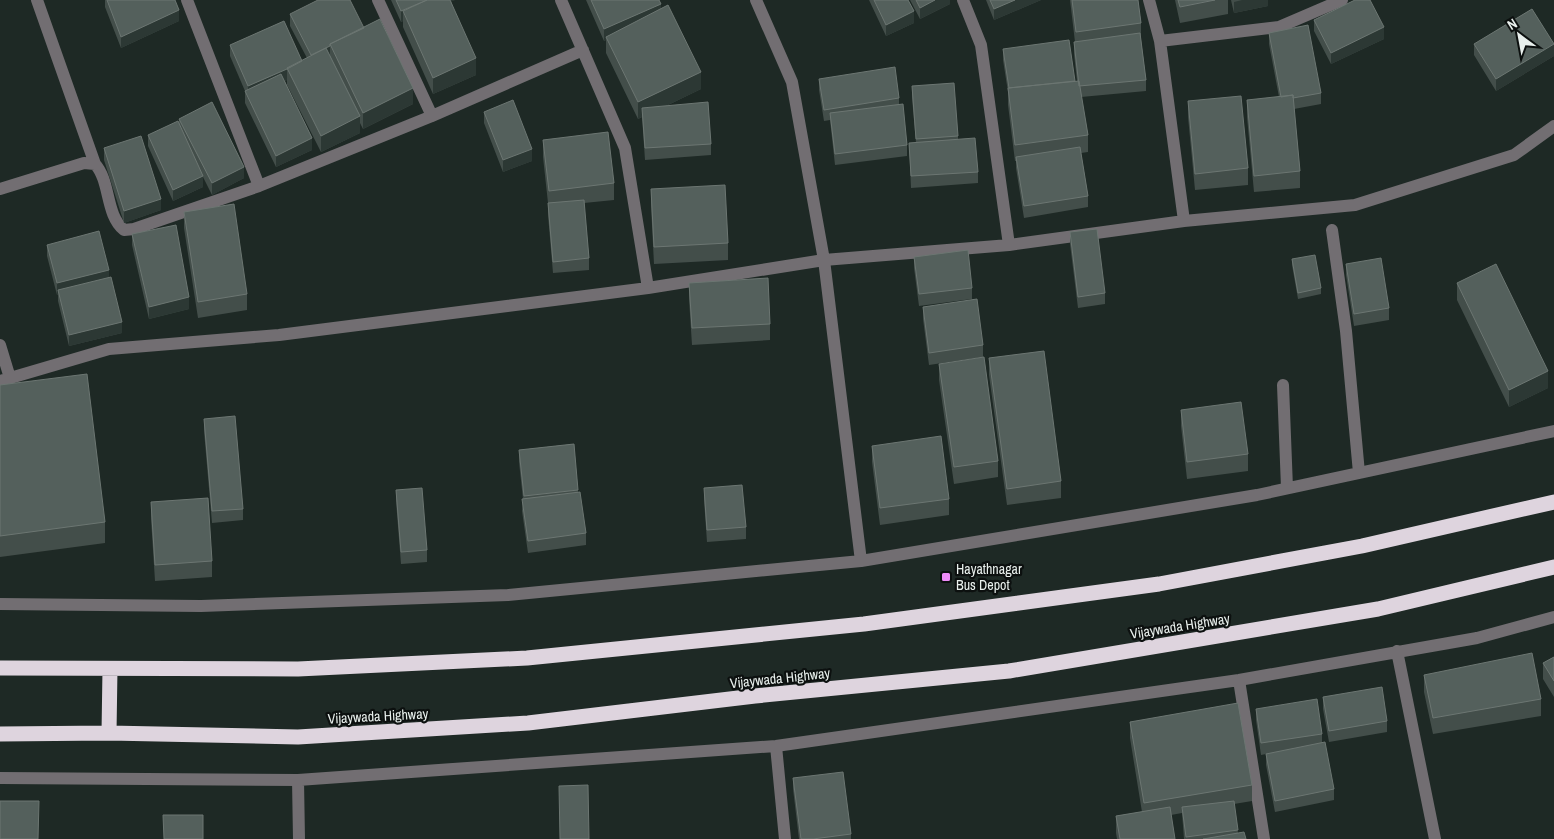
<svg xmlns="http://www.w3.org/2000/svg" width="1554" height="839" viewBox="0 0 1554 839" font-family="'Archivo Narrow',sans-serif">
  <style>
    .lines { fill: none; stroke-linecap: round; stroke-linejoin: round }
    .minor { stroke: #726e72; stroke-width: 12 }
    .highway { stroke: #ded4de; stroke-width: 15 }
    .wall { fill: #434e4a }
    .shaded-wall { fill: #2c3834 }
    .building { fill: #54605c; stroke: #6c7672 }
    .poi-dot { fill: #ee8cf8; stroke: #0c100f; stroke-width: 2 }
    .labels { text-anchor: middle; stroke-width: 4.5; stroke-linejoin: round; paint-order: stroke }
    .poi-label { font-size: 14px; fill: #e9f0ed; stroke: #0c100f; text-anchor: start }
    .street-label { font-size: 14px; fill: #e9f0ed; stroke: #0c100f }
  </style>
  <rect width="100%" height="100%" fill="#1e2925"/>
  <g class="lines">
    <path class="minor" d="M37 0 95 164
      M187 0 259 186
      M378 0 432 116
      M561 0 625 148 648 288
      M756 0 792 82 824 260 861 561
      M963 0 981 45 1009 245
      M1149 0 1160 41 1184 221
      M1160 41 1279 27 1342 0
      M0 189 84 163 95 164C111 182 105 214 124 230L134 229 259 186 432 116 583 50
      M1332 230 1346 331 1359 473
      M0 345 10 378
      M0 381 109 349 279 335 648 288 824 260 1009 245 1184 221 1355 205 1514 155 1554 126
      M1283 385 1287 488
      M0 604 201 606 508 595 861 561 1257 495 1554 431
      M1397 651 1435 839
      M1239 680 1264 839
      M776 746 785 839
      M0 778 298 780 776 746 1239 680 1477 638 1554 617
      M298 780 299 839"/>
    <path class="highway" d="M0 668 298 669 527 658 864 624 1159 584 1362 546 1554 502
      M109 733 110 669
      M0 734 109 733 298 737 528 723 755 696 1009 671 1378 609 1554 567"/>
  </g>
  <path class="wall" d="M105 0H175L179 21 121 48 105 7Z
    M391 0H455L451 1 476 75 433 94 403 27V21L401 22Z
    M586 0H659L661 9 701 89 666 106 711 144V155L645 160 642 117 638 119 606 53V40L604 41Z
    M869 0H908L914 23 886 36Z
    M910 0H950V4L920 19Z
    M986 0H1041L994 20Z
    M1070 0H1138L1141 23V39L1146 80V91L1081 97 1088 135V152L1081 153 1088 196V207L1024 218 1016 168V161H1015L1008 105V92L1003 60V49L1075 81H1077L1074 54V42H1075Z
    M1175 0H1228V14L1180 23Z
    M1231 0H1268V6L1234 13Z
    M290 14 364 28 413 104 363 129 360 123V133L321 152 287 85V80L285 81 312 150 276 167 245 103V91L230 56V45L302 61 307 58 290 26Z
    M1314 20 1384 39 1331 64 1314 31Z
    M1269 33 1321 93V104L1294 109 1300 171V188L1254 192 1247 117V100L1279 97 1269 44Z
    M1474 44 1554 56 1496 91 1474 55Z
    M819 79 899 98V104L907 145V156L835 165 830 120 824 121 819 90Z
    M912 86 958 136V139L978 172V183L911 188 909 143H916L912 98Z
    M1188 101 1248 168V185L1195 190 1188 117Z
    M484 112 532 161 503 172 484 123Z
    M179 119 244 178 212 195 203 177V187L173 201 148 146V135L179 124Z
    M543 140 614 183V200L584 203 589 258V270L553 273 548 215V203L543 157Z
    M104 148 161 210 124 223 104 160Z
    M651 189 728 243V260L654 264 651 206Z
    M184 212 247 294V310L198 318 184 228Z
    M1070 232 1105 293V304L1078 308 1070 244Z
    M132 234 189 309 149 319 132 245Z
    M47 245 109 277 122 333 69 346 58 301V294L57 295 47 256Z
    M914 257 972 288V299L919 306 914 268Z
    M1292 259 1321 288V294L1298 299 1292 265Z
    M1346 264 1389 308V320L1354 326 1346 275Z
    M689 283 770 324V340L692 345 689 299Z
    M1457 283 1548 388 1509 407 1457 300Z
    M923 307 983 345V357L929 365 923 319Z
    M989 358 1061 481V498L1007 505 989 375Z
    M939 364 998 461V477L954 484 939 380Z
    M0 385 105 522V543L0 557Z
    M1181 410 1248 454V471L1187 479 1181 426Z
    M204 419 243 509V520L212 523 204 431Z
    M574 444 578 492 586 533V545L528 553 522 511 523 499 519 462V450Z
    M872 446 949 499V515L880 525 872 462Z
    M704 488 746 527V539L707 542 704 500Z
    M396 490 427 550V562L401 564 396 501Z
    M151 502 212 561V577L155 581 151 519Z
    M1554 657V697L1543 679V663Z
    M1424 675 1541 699V716L1433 734 1424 692Z
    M1323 697 1387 721V732L1329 742 1323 709Z
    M1256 709 1322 734V743L1334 789V800L1275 812 1266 765V754L1261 755 1256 720Z
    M1130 722 1252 785V801L1234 804 1238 833 1246 839H1184L1182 813 1171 815 1175 839H1117L1116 833V816L1142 812 1130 738Z
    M793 778 851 834V839H799L793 789Z"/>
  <path class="shaded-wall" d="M427 0H455L407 20 403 11V21L401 22V11Z
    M935 0H950V4L920 19V8Z
    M1015 0H1041L994 20V9Z
    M1242 0H1268V6L1234 13V2Z
    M661 4V15L606 37V40L604 41V29Z
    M179 10V21L121 48V37Z
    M914 11V23L886 36V25Z
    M1384 27V39L1331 64V53Z
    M1554 44V56L1496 91V79Z
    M330 46V57L311 55Z
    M476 58V75L433 94V78Z
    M287 69V80L248 98V86Z
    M701 72V89L643 117 642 108V117L638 119V102Z
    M413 88V104L363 129V113Z
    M360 116V133L321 152V136Z
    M312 138V150L276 167V156Z
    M532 149V161L503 172V160Z
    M244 167V178L212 195V183Z
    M203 176V187L173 201V190Z
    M161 199V210L124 223V211Z
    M109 270V281L58 290V294L57 295V283Z
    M189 297V309L149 319V307Z
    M122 322V333L69 346V335Z
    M1548 371V388L1509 407V390Z"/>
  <path class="building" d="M107 0H175L179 10 121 37Z
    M318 0H350L364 28 330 44V46L311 55 290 14Z
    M396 0H427L401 11Z
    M427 0H450L476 58 433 78 403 11Z
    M591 0H659L661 4 604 29Z
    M874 0H908L914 11 886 25Z
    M916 0H935L920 8Z
    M990 0H1015L994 9Z
    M1072 0H1138L1141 23 1076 32Z
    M1178 0H1215L1180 7Z
    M1355 0H1370L1384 27 1331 53 1314 20Z
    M668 5 701 72 638 102 606 37Z
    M1532 9 1554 44 1496 79 1474 44Z
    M380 19 413 88 363 113 330 44Z
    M284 21 302 61 287 69 248 86 230 45Z
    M1308 25 1321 93 1293 98V95L1281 97 1269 33Z
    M1140 33 1146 80 1079 86 1074 42Z
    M1069 40 1075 81 1009 88 1003 49Z
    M326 48 360 116 321 136 287 68Z
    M895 67 899 98 824 110 819 79Z
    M281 74 312 138 276 156 245 91Z
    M1079 81 1088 135 1015 145 1008 88Z
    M954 83 958 136 916 139 912 86Z
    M1293 95 1300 171 1254 176 1247 100Z
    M1241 96 1248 168 1195 174 1188 101Z
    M513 100 532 149 503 160 484 112Z
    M212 102 244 167 212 183 179 119Z
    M708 102 711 144 645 148 642 108Z
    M903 104 907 145 835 154 830 113Z
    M178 121 203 176 173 190 148 135Z
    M608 132 614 183 549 191 543 140Z
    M141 136 161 199 124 211 104 148Z
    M975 138 978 172 911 176 909 143Z
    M1080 147 1088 196 1024 206 1016 157Z
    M725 185 728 243 654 247 651 189Z
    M584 200 589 258 553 262 548 203Z
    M234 204 247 294 198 302 184 212Z
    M176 225 189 297 149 307 132 234Z
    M1097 229 1105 293 1078 297 1070 232Z
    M99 231 109 270 57 283 47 245Z
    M968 250 972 288 919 294 914 257Z
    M1315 255 1321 288 1298 293 1292 259Z
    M1381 258 1389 308 1354 314 1346 264Z
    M1496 264 1548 371 1509 390 1457 283Z
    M111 277 122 322 69 335 58 290Z
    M768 278 770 324 692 328 689 283Z
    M977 299 983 345 929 353 923 307Z
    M1044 351 1061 481 1007 489 989 358Z
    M984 357 998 461 954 467 939 364Z
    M87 374 105 522 0 536V385Z
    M1241 402 1248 454 1187 462 1181 410Z
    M235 416 243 509 212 511 204 419Z
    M941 436 949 499 880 508 872 446Z
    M574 444 578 490 524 496 519 450Z
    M742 485 746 527 707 530 704 488Z
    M422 488 427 550 401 552 396 490Z
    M580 492 586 533 528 541 522 499Z
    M208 498 212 561 155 565 151 502Z
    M1532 653 1541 699 1433 718 1424 675Z
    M1554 657V681L1543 663Z
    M1382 687 1387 721 1329 731 1323 697Z
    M1317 699 1322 734 1261 743 1256 709Z
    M1238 703 1252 785 1144 803 1130 722Z
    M1325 742 1334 789 1275 801 1266 754Z
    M843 772 851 834 813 839H801L793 778Z
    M588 785 589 839H560L559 786Z
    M0 801H39L38 839H0Z
    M1234 801 1238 830 1186 837 1182 807Z
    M1170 807 1175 839H1120L1116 816Z
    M163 815H203V839H164Z
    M1244 832 1246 839H1203Z"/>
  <rect class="poi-dot" x="941" y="572" width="10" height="10" rx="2.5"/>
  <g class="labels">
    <g class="poi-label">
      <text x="956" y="574">Hayathnagar<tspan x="956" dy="16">Bus Depot</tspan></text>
    </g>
    <g class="street-label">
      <text transform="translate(1180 626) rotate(-9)" y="5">Vijaywada Highway</text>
      <text transform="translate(780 678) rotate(-6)" y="5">Vijaywada Highway</text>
      <text transform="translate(378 716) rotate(-3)" y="5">Vijaywada Highway</text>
    </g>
  </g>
  <g transform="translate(1519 35) rotate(328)" stroke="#0c100f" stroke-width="4" paint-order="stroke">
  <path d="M0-4L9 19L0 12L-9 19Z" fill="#e9f0ed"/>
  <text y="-8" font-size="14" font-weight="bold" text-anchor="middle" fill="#e9f0ed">N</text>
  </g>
</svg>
